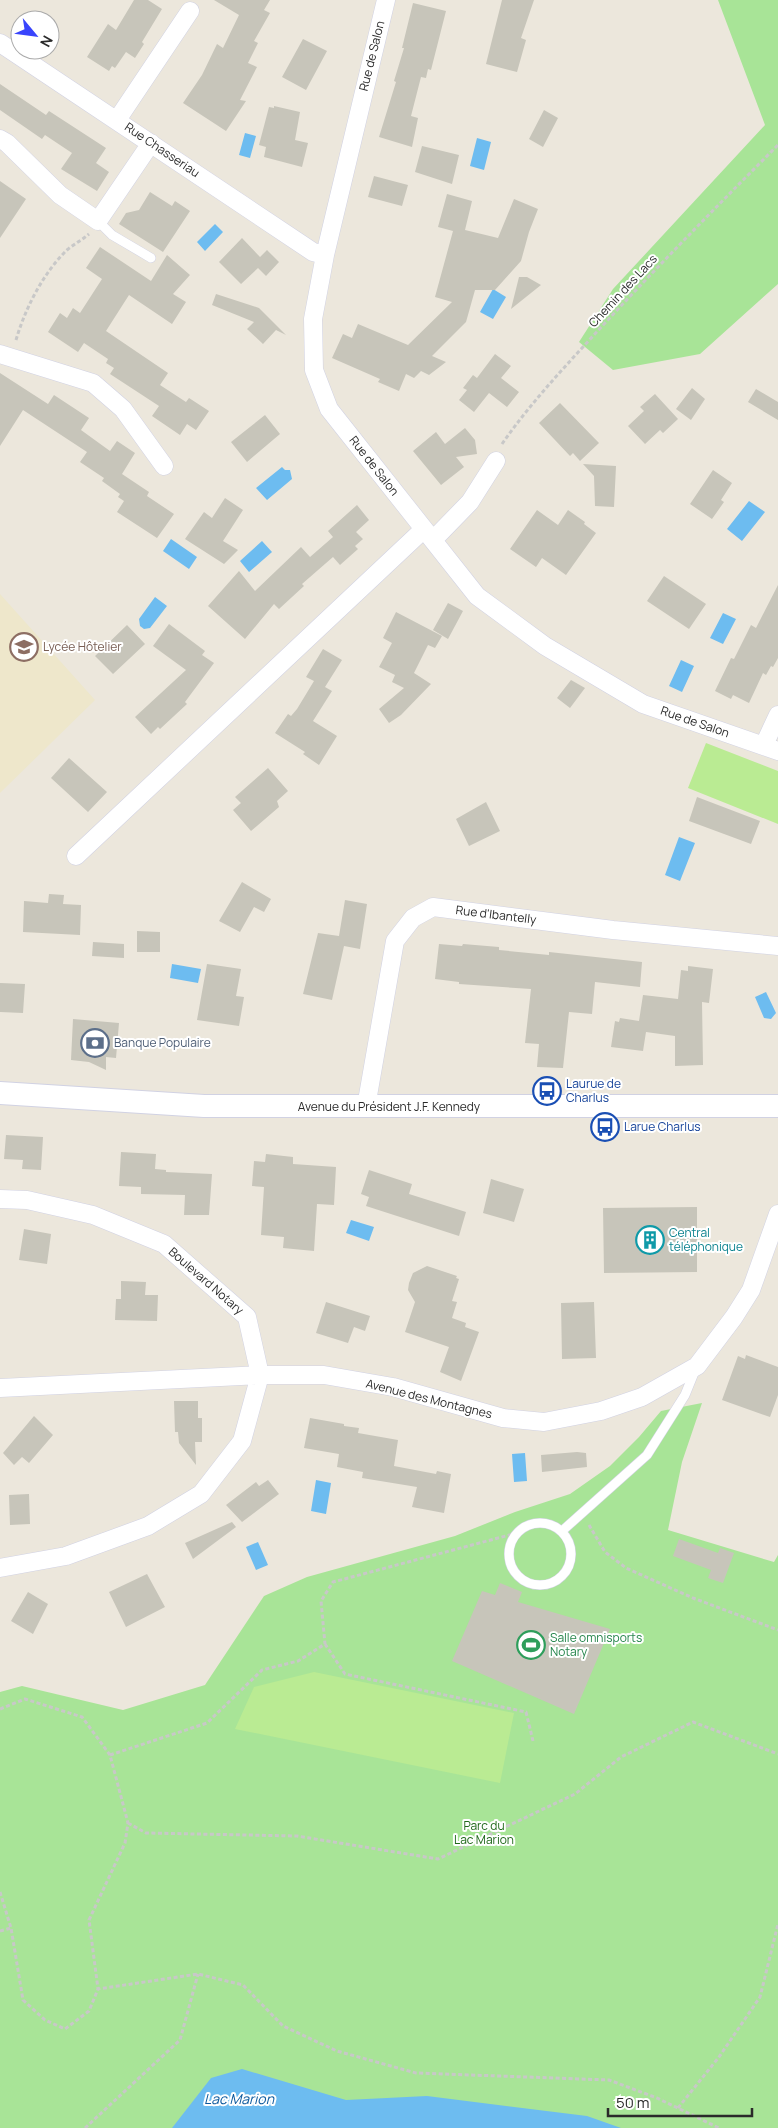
<svg xmlns="http://www.w3.org/2000/svg" width="778" height="2128" viewBox="0 0 778 2128" font-family="Manrope,sans-serif">
  <style>
    .education { fill: #eee7cb }
    .green { fill: #a8e497 }
    .pitch { fill: #baeb93 }
    .water { fill: #6dbcf0 }
    .building { fill: #c7c5ba }
    .lines { fill: none; stroke-linecap: round; stroke-linejoin: round }
    .service-casing { stroke: #d1d2e3; stroke-width: 10 }
    .minor-casing { stroke: #d1d2e3; stroke-width: 19 }
    .tertiary-casing { stroke: #d1d2e3; stroke-width: 24 }
    .path { stroke: #c8c8c8; stroke-width: 3; stroke-dasharray: 4 2.5; stroke-linecap: butt }
    .service { stroke: #fff; stroke-width: 9 }
    .minor { stroke: #fff; stroke-width: 18 }
    .tertiary { stroke: #fff; stroke-width: 22 }
    .labels { text-anchor: middle; stroke-width: 4; stroke-linejoin: round; paint-order: stroke }
    .street-label { font-size: 12px; fill: #2a2a2a; stroke: #fff }
    .education-label { font-size: 12px; fill: #785e54; stroke: #fff; text-anchor: start }
    .service-label { font-size: 12px; fill: #4e5e75; stroke: #fff; text-anchor: start }
    .transit-label { font-size: 12px; fill: #164399; stroke: #fff; text-anchor: start }
    .culture-label { font-size: 12px; fill: #0d838f; stroke: #fff; text-anchor: start }
    .leisure-label { font-size: 12px; fill: #27864d; stroke: #fff; text-anchor: start }
    .park-label { font-size: 12px; fill: #1f6819; stroke: #fff }
    .water-label { font-size: 14px; font-style: italic; fill: #0b589d; stroke: #fff }
  </style>
  <rect width="100%" height="100%" fill="#ece7dc"/>
  <path class="education" d="M0 594 95 700 0 793Z"/>
  <path class="green" d="M718 0H778V284L700 354 613 370 579 342 613 289 765 125Z
    M702 1403 682 1462 668 1530 774 1562 778 1555V2128H0V1692L22 1686 123 1710 205 1685 264 1596 307 1577 455 1536 515 1512 570 1494 610 1466 639 1437 661 1411Z"/>
  <path class="pitch" d="M706 743 778 771V824L688 788Z
    M314 1672 514 1713 500 1783 235 1729 254 1687Z"/>
  <path class="water" d="M245 133 256 136 250 158 239 155Z
    M477 138 491 142 484 170 470 166Z
    M215 224 223 232 205 251 197 242Z
    M493 289 506 297 493 319 480 312Z
    M282 467 285 470H290L292 479 267 500 256 488Z
    M749 501 765 512 742 541 727 529Z
    M171 539 197 557 189 569 163 551Z
    M262 541 272 552 249 572 240 561Z
    M155 597 167 606 150 628 144 629 140 626 139 619Z
    M723 613 736 619 723 644 710 638Z
    M681 660 694 666 682 692 669 686Z
    M679 837 695 843 680 881 665 875Z
    M172 964 201 969 198 983 170 978Z
    M766 992 776 1013 771 1019 764 1018 755 997Z
    M351 1220 374 1227 369 1241 346 1233Z
    M525 1453 527 1481 514 1482 512 1454Z
    M316 1480 331 1483 326 1514 311 1511Z
    M258 1542 268 1565 256 1570 246 1547Z
    M242 2069 346 2100 427 2096 587 2116 621 2128H172L211 2078Z"/>
  <path class="building" d="M134 0H148L162 9 142 42 144 44 135 58 126 52 115 68 112 66 109 71 87 57 108 24 116 30Z
    M214 0H270L264 10 270 13 254 41 258 43 248 63 257 67 240 100 246 101 226 131 183 103 202 75 217 44 223 48 239 15Z
    M502 0H534L521 38 526 40 517 72 486 64Z
    M413 3 446 11 431 70 428 69 426 78 421 77 411 116 418 118 412 147 379 137 396 82 394 81 404 48H402Z
    M303 39 327 51 306 90 282 77Z
    M0 84 46 115 49 111 106 148 96 163 109 172 97 191 61 169 72 153 45 135 42 139 0 110Z
    M274 106 300 112 295 140 308 143 302 167 264 157 266 147 259 145 269 107 274 108Z
    M544 110 558 118 543 147 529 139Z
    M422 146 459 155 452 184 415 172Z
    M374 176 408 185 402 206 368 197Z
    M0 181 26 199 0 238Z
    M150 192 172 206 175 201 190 211 163 252 119 224 126 213 139 210Z
    M447 194 472 201 465 230 498 238 514 199 538 209 529 232 521 261 495 290H475L466 322 432 356 446 362 429 375 421 371 414 378 406 374 399 391 378 382 380 379 332 358 343 334 352 338 358 324 408 345 452 302 435 297 453 231 438 227Z
    M242 238 260 257 267 250 279 262 266 276 258 268 241 284 219 262Z
    M100 247 151 281 167 255 190 275 173 294 186 302 172 324 129 295 106 331 168 373 160 385 186 402 189 398 209 411 196 430 187 424 180 435 152 416 159 406 110 374 114 368 106 363 108 359 84 343 78 352 48 332 60 313 67 318 73 308 80 313 102 279 86 268Z
    M519 277H527L541 285 511 309Z
    M216 294 259 308 286 335 276 330 263 344 247 329 254 322 212 305Z
    M495 354 511 366 501 378 519 392 507 407 489 393 474 412 459 400 467 390 463 388 473 375 477 378Z
    M0 373 48 404 54 395 89 418 81 430 110 451 117 441 135 453 122 474 149 492 147 496 174 514 157 538 117 512 124 501 118 497 120 494 102 481 104 478 80 462 87 452 23 410 0 446Z
    M692 388 705 399 691 420 676 409Z
    M756 389 778 402V420L748 402Z
    M655 394 678 419 663 433 660 430 645 444 628 426 644 411 640 407Z
    M560 403 599 443 580 461 573 453 570 456 539 423Z
    M265 415 280 434 247 462 231 442Z
    M465 428 475 440 477 454 456 457 464 467 441 485 413 451 436 432 445 444Z
    M583 464 616 466 614 507 595 506 594 476Z
    M713 470 732 483 721 500 724 502 712 519 690 504Z
    M225 498 243 510 223 541 238 550 224 564 185 539 204 512 212 518Z
    M357 505 369 520 356 532 363 539 355 546 358 549 340 565 333 557 302 584 304 586 279 609 274 604 245 639 208 606 239 571 255 591 301 547 310 557 333 537 328 531Z
    M537 510 558 525 568 510 585 522 584 524 596 533 566 575 542 558 536 567 510 549Z
    M664 576 706 604 689 629 647 601Z
    M778 585V658L773 667 771 666 766 675 763 673 749 703 733 695 731 699 715 691 731 658 734 659 751 625 756 628Z
    M448 603 463 611 448 639 433 630Z
    M396 612 442 636 435 648 428 645 414 673 431 684 401 715 389 723 379 709 404 688 392 682 395 675 379 667 392 643 383 638Z
    M169 624 205 651 202 655 214 663 185 702 187 704 160 729 158 727 151 734 135 717 186 670 153 646Z
    M127 625 145 644 113 674 95 656Z
    M323 649 342 660 325 687 332 691 313 721 337 736 319 765 303 754 305 752 275 733 288 714 291 716 297 709 314 681 306 677Z
    M571 680 585 688 570 708 557 698Z
    M69 758 107 792 88 812 51 778Z
    M268 768 288 791 277 801 279 807 251 831 233 810 241 803 235 797Z
    M697 797 760 821 751 844 689 821Z
    M486 802 500 831 469 846 456 819Z
    M242 882 271 899 264 912 254 907 240 932 219 921Z
    M49 894 64 895 63 904 81 905 80 935 23 932 24 901 48 903Z
    M345 900 367 904 360 949 344 946 332 1000 303 994 318 933 339 936Z
    M137 931 160 932V952H137Z
    M93 942 124 944V958L92 956Z
    M439 944 462 946 463 944 499 947V950L549 955V952L642 962 640 987 595 982 592 1014 569 1012 563 1068 537 1067 539 1044 525 1043 531 989 459 984V982L435 979Z
    M207 964 241 969 236 996 244 997 239 1026 197 1020Z
    M688 966 713 969 709 1003 702 1002 703 1065 675 1066V1036L646 1032 643 1051 611 1047 615 1021 619 1022 620 1018 639 1021 643 995 678 999 681 970 688 971Z
    M0 983 25 984 23 1013 0 1012Z
    M73 1019 119 1023 116 1058 106 1057V1070L89 1062 71 1060Z
    M6 1135 43 1137 41 1170 22 1169 23 1160 4 1159Z
    M121 1152 156 1154 155 1169 166 1170V1172L212 1174 209 1215H184L185 1195 141 1194V1187L119 1186Z
    M266 1154 293 1157V1164L336 1167 334 1205 317 1204 314 1251 283 1248 284 1237 261 1235 264 1187 252 1186 254 1161 265 1162Z
    M369 1170 412 1184 409 1194 466 1212 459 1236 366 1206 369 1197 361 1194Z
    M491 1179 524 1189 514 1222 483 1213Z
    M697 1207V1272L604 1273 603 1208Z
    M24 1229 51 1234 47 1264 19 1260Z
    M427 1266 457 1276 456 1278 459 1279 452 1301 457 1302 452 1318 466 1323 465 1327 479 1332 461 1381 440 1372 449 1347 405 1332 415 1302 408 1290 409 1283 413 1273Z
    M121 1281 146 1282 145 1295H158L157 1321 115 1320 116 1299H121Z
    M326 1302 370 1316 365 1331 354 1327 348 1343 316 1333Z
    M594 1302 596 1358 562 1359 561 1303Z
    M746 1355 778 1367V1395L770 1417 722 1400 738 1356 745 1359Z
    M174 1401H198V1418H202V1442H195L196 1465 179 1443 178 1432H175Z
    M34 1416 53 1435 29 1463 22 1457 14 1465 3 1453Z
    M310 1418 344 1424V1426L359 1428 358 1433 398 1440 394 1466 436 1474 437 1471 451 1474 444 1513 412 1507 417 1487 362 1478 363 1472 337 1467 339 1454 304 1448Z
    M577 1452 586 1453 587 1467 542 1472 541 1455Z
    M268 1480 279 1494 242 1522 226 1505 256 1482 259 1486Z
    M29 1494 30 1524 10 1525 9 1495Z
    M232 1522 236 1527 193 1559 185 1543Z
    M679 1539 718 1553 720 1548 734 1553 723 1583 708 1578 711 1570 673 1556Z
    M147 1574 165 1607 126 1627 109 1592Z
    M500 1583 522 1592 518 1602 610 1629 574 1714 452 1661 482 1591 495 1595Z
    M28 1592 48 1604 33 1634 11 1621Z"/>
  <g class="lines">
    <defs>
      <path id="service" d="M98 221 112 235 151 258
        M509 1554a31 31 0 1 1 62 0a31 31 0 1 1-62 0Z
        M562 1531 647 1455 685 1395 696 1368"/>
      <path id="minor" d="M386 0 325 255 313 319 314 370 329 409 477 596 545 646 643 704 778 751
        M0 43 313 252 325 255
        M117 120 190 11
        M0 139 7 143 60 195 98 221 151 143
        M0 354 93 383 123 409 164 466
        M433 540 470 502 496 461
        M764 745 778 715
        M76 856 424 529
        M366 1107 395 941 413 918 433 907 613 930 778 946
        M0 1199 27 1200 93 1215 164 1244 247 1317 260 1375 242 1441 201 1494 148 1526 66 1556 0 1568
        M0 1388 260 1375H324L393 1387 503 1418 544 1422 601 1411 642 1397 697 1366 734 1317 751 1290 778 1214"/>
      <path id="tertiary" d="M0 1093 204 1106H778"/>
    </defs>
    <use href="#service" class="service-casing"/>
    <use href="#minor" class="minor-casing"/>
    <use href="#tertiary" class="tertiary-casing"/>
    <path class="path" d="M16 340C25 309 43 273 67 250 74 244 82 240 89 234
      M502 444C529 405 561 371 593 336 653 271 715 208 778 145
      M589 1525 605 1552 626 1568 693 1598 778 1630
      M325 1644 345 1674 526 1712 533 1741
      M0 1709 25 1699 82 1717 110 1755 128 1823 125 1843 89 1920 98 1989
      M110 1755 207 1723 262 1670 298 1661 325 1644 321 1601 333 1582 517 1533
      M128 1823 146 1833 297 1836 438 1859 575 1794 621 1757 693 1722 778 1754
      M0 1892 11 1928 23 2000 45 2020 65 2029 89 2011 98 1989 198 1974 243 1985 283 2026 337 2051 416 2073 609 2080 657 2098 719 2128
      M0 1931 11 1928
      M678 2108 719 2057 760 1997 778 1924
      M85 2128 180 2040 198 1974"/>
    <use href="#service" class="service"/>
    <use href="#minor" class="minor"/>
    <use href="#tertiary" class="tertiary"/>
  </g>
  <defs>
    <symbol id="school-ring" viewBox="-11 -11 22 22"><circle r="9.5" fill="#fff" stroke="#8d6e63" stroke-width="1.5"/><path d="M0-5L7-2L0 1L-7-2ZM-4 1L0 2.5L4 1V4Q0 6-4 4Z" fill="#8d6e63"/></symbol>
    <symbol id="bank-ring" viewBox="-11 -11 22 22"><circle r="9.5" fill="#fff" stroke="#5c6f8a" stroke-width="1.5"/><path d="M-6-4H6V4H-6ZM0-2.3a2.3 2.3 0 1 0 0 4.6a2.3 2.3 0 1 0 0-4.6Z" fill="#5c6f8a"/></symbol>
    <symbol id="bus-ring" viewBox="-11 -11 22 22"><circle r="9.5" fill="#fff" stroke="#1a4fb4" stroke-width="1.5"/><path d="M-5-6H5V4H4V6H2V4H-2V6H-4V4H-5ZM-3.5-4V0h7V-4ZM-3.5 1.2v1.5H-2V1.2ZM2 1.2v1.5H3.5V1.2Z" fill="#1a4fb4"/></symbol>
    <symbol id="building-ring" viewBox="-11 -11 22 22"><circle r="9.5" fill="#fff" stroke="#0f9aa8" stroke-width="1.5"/><path d="M-4-6H4V6H1V3H-1V6H-4ZM-2.5-4.3h1.7v1.8h-1.7ZM.8-4.3h1.7v1.8H.8ZM-2.5-1h1.7V.8h-1.7ZM.8-1h1.7V.8H.8Z" fill="#0f9aa8"/></symbol>
    <symbol id="stadium-ring" viewBox="-11 -11 22 22"><circle r="9.5" fill="#fff" stroke="#2e9e5b" stroke-width="1.5"/><path d="M0-5a6.5 5 0 1 0 0 10a6.5 5 0 1 0 0-10ZM-3.5-1.8h7v3.6h-7Z" fill="#2e9e5b"/></symbol>
  </defs>
  <g fill-rule="evenodd">
    <use href="#school-ring" x="8" y="631" width="32" height="32"/>
    <use href="#bank-ring" x="79" y="1027" width="32" height="32"/>
    <use href="#bus-ring" x="531" y="1075" width="32" height="32"/>
    <use href="#bus-ring" x="589" y="1111" width="32" height="32"/>
    <use href="#building-ring" x="634" y="1224" width="32" height="32"/>
    <use href="#stadium-ring" x="515" y="1629" width="32" height="32"/>
  </g>
  <g class="labels">
    <g class="street-label">
      <text transform="translate(372 56) rotate(-76)" y="4">Rue de Salon</text>
      <text transform="translate(162 150) rotate(34)" y="4">Rue Chasseriau</text>
      <text transform="translate(623 291) rotate(-47)" y="4">Chemin des Lacs</text>
      <text transform="translate(374 466) rotate(52)" y="4">Rue de Salon</text>
      <text transform="translate(695 722) rotate(19)" y="4">Rue de Salon</text>
      <text transform="translate(496 915) rotate(7)" y="4">Rue d'Ibantelly</text>
      <text x="389" y="1111">Avenue du Président J.F. Kennedy</text>
      <text transform="translate(206 1281) rotate(41)" y="4">Boulevard Notary</text>
      <text transform="translate(429 1399) rotate(14)" y="4">Avenue des Montagnes</text>
    </g>
    <g class="education-label">
      <text x="43" y="651">Lycée Hôtelier</text>
    </g>
    <g class="service-label">
      <text x="114" y="1047">Banque Populaire</text>
    </g>
    <g class="transit-label">
      <text x="566" y="1088">Laurue de<tspan x="566" dy="14">Charlus</tspan></text>
      <text x="624" y="1131">Larue Charlus</text>
    </g>
    <g class="culture-label">
      <text x="669" y="1237">Central<tspan x="669" dy="14">téléphonique</tspan></text>
    </g>
    <g class="leisure-label">
      <text x="550" y="1642">Salle omnisports<tspan x="550" dy="14">Notary</tspan></text>
    </g>
    <g class="park-label">
      <text x="484" y="1830">Parc du<tspan x="484" dy="14">Lac Marion</tspan></text>
    </g>
    <g class="water-label">
      <text x="239" y="2104">Lac Marion</text>
    </g>
  </g>
  <g transform="translate(35 35) rotate(119)"><circle r="24" fill="#ffffff" stroke="#aaaaaa"/>
  <path d="M0-4L9 19L0 12L-9 19Z" fill="#3944fc"/>
  <text y="-8" font-size="14" font-weight="bold" text-anchor="middle" fill="#2a2a2a">N</text>
  </g>
  <path d="M608 2108v8h144v-8" fill="none" stroke="#2a2a2a" stroke-width="2.5"/>
  <text x="616" y="2108" font-size="15" fill="#2a2a2a" stroke="#ffffff" stroke-width="4" paint-order="stroke">50 m</text>
</svg>
